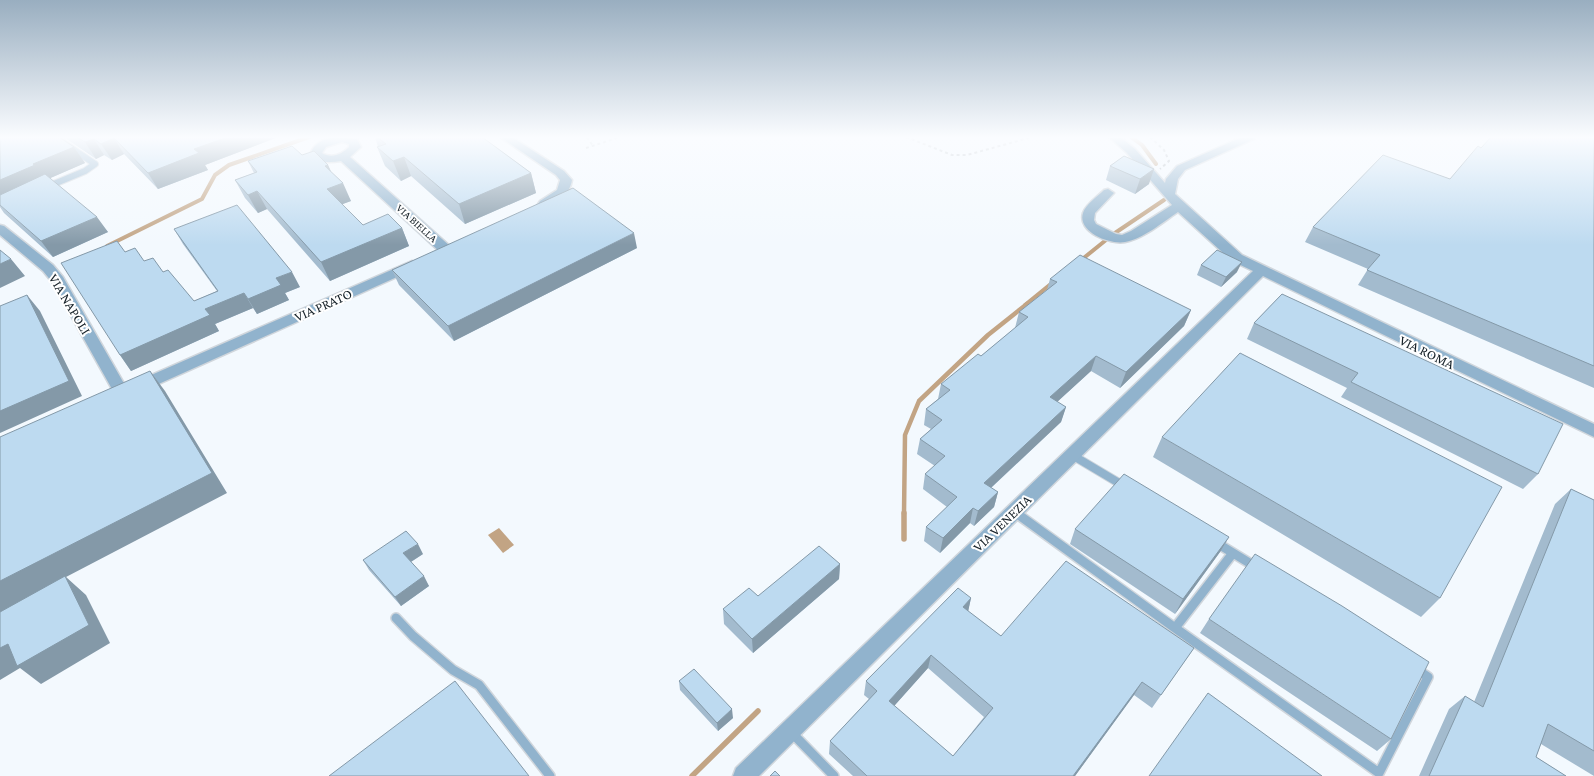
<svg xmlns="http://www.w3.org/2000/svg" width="1594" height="776" viewBox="0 0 1594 776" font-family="'Crimson Pro',serif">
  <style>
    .water { fill: #c2a484 }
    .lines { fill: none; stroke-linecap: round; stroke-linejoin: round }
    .stream-far2 { stroke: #c2a484; stroke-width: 4 }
    .stream-far1 { stroke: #c2a484; stroke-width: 4.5 }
    .stream { stroke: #c2a484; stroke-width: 5.5 }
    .lane-far2-casing { stroke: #d0d6dc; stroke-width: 8 }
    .lane-far1-casing { stroke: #d0d6dc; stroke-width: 10 }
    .lane-casing { stroke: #d0d6dc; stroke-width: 12 }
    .street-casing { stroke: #d0d6dc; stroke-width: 3 }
    .path { stroke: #afb6bc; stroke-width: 2; stroke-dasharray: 3 3; stroke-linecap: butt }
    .lane-far2 { stroke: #91b3cd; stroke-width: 6 }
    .lane-far1 { stroke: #91b3cd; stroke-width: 8 }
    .lane { stroke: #91b3cd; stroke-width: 9 }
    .street { fill: #91b3cd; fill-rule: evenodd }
    .wall { fill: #a3bbce; fill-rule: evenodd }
    .shaded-wall { fill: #8499a8 }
    .building { fill: #bddaf0; stroke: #8499a8; fill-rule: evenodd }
    .labels { text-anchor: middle; stroke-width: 4; stroke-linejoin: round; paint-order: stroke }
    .far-street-label { font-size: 11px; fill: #162128; stroke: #fff }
    .street-label { font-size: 14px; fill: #162128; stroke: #fff }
  </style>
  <rect width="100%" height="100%" fill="#f3f9fe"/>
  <path class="water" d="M499 528 514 545 503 553 488 535Z"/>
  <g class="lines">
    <path class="stream-far2" d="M1131 137 1142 145 1156 164
      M1112 235 1164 200
      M107 246 202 199 215 175 229 165 309 137
      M1080 261 1106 240
      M1025 305 1052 283"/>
    <path class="stream-far1" d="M904 514 905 435 919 401 988 335 1027 304"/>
    <path class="stream" d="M904 539V513
      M692 776 758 711"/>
    <defs>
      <path id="lane-far2" d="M49 186 85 171 95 164 55 137"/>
      <path id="lane-far1" d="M1072 455 1124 486
        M1014 512 1017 514"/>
      <path id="lane" d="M1016 513 1175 628
        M1215 542 1256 567
        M1233 553 1175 628 1379 773 1428 677 1416 669
        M396 618 413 636 453 670 479 685 550 776
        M791 732 834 776"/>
      <path id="street" d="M335 137 357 139 361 147 350 157 451 247 452 250 451 253H441L341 161C329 163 318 163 310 154 315 142 324 139 335 137ZM342 142 349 144V147C342 154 332 159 322 153L326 147Z
        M500 137H512L564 171 572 180C570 194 555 210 540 207L538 204 540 201 557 190 560 180 556 175Z
        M1109 137H1120L1135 149 1165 183 1166 179 1177 166 1242 137H1255L1254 139 1185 170 1178 179 1175 194 1242 255 1594 424V437L1263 276 759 776H733L736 768 1253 271 1232 261 1178 212C1163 222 1143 239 1125 242 1110 245 1077 232 1083 213 1085 205 1098 196 1104 190L1108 189 1114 193 1095 213 1094 220 1096 224 1116 234 1122 235 1131 231 1172 205 1127 153Z
        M0 225 4 226 53 265 63 277 130 394 127 398 122 399 117 398 52 282 43 271 0 235Z
        M412 261 418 265 417 268 143 391 138 392 133 391 131 387 133 383Z"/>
    </defs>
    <use href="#lane-far2" class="lane-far2-casing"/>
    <use href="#lane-far1" class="lane-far1-casing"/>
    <use href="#lane" class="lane-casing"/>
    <use href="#street" class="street-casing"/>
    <path class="path" d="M587 137 593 146
      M906 137 952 155H967L1032 137
      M1150 137 1164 150 1169 161 1160 169
      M586 148 620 137"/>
    <use href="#lane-far2" class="lane-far2"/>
    <use href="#lane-far1" class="lane-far1"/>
    <use href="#lane" class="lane"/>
    <use href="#street" class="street"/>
  </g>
  <path class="wall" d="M0 137 74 147 85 163 50 178 108 232 53 257 4 213 0 207Z
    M66 137H278L205 165 208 170 158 189 124 154 112 160 104 155 96 159 68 140Z
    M375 137H482L531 173 536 193 465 224 411 176 401 181 385 166 377 147H378Z
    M1594 137V388L1358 285 1368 269 1305 242 1313 227 1450 179 1481 148Z
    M302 155 328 165 331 172 351 201 342 204 363 225 402 228 409 246 330 281 267 209 258 213 245 198 235 180 254 173 248 161Z
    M1124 156 1149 184 1135 194 1106 180 1110 166Z
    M174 229 300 287 285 293 289 300 257 314 253 308 215 324 219 331 131 371 120 355 125 252 144 261 163 272 194 301 217 291 183 244Z
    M637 248 454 341 399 285 392 270Z
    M1201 265 1237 272 1221 287 1197 275Z
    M1050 279 1191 310 1184 326 1120 388 1091 371 1057 402 1066 407 1061 422 991 488 998 492 994 507 974 526 970 523 940 553 924 541 926 527 947 507 923 489 925 474 935 466 917 454 920 439 931 429 924 425 926 409 938 399 941 384 981 356 1015 328 1019 312 1047 290Z
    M1282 294 1538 474 1523 489 1341 397 1347 388 1247 339 1254 323Z
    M1162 437 1440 598 1421 617 1153 457Z
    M1571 489 1594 500V776L1541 744 1536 757 1566 776H1419L1449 709 1465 696 1474 702 1555 504Z
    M1075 529 1229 537 1220 552 1175 614 1070 544Z
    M423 554 411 562 429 586 401 606 369 570 363 560Z
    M840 564 839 579 753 653 724 624 723 609Z
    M971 598 968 611 1001 636 1194 648 1152 708 1134 695 1075 776H853L829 754 830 741 869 699 864 695 866 681ZM928 668 984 717 953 756 894 706Z
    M1209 619 1391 739 1377 751 1200 633Z
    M679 681 733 718 718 731 680 690Z"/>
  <path class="shaded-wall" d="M228 137H278L205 165 208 170 158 189 148 173 194 149Z
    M114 138 124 154 112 160 101 144Z
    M94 139 104 155 96 159 85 142Z
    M74 147 85 163 46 180 0 204V180L33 164Z
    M404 157 411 176 401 181 393 161Z
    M328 165 336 182 325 166Z
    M1154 169 1149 184 1135 194 1140 179Z
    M531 173 536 193 465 224 459 204Z
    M343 183 351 201 335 207 327 189Z
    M257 191 267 209 258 213 248 195Z
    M97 217 108 232 53 257 41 241Z
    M402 228 409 246 330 281 321 262Z
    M634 233 637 248 454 341 448 326Z
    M11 259 25 276 0 288V264Z
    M1242 262 1237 272 1221 287 1226 277Z
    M292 272 300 287 285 293 289 300 257 314 248 299 276 278Z
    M244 293 253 308 215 324 219 331 131 371 120 355 205 309Z
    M27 295 40 311 82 396 0 433V411Z
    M1191 310 1184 326 1120 388 1126 372Z
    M1096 356 1091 371 1045 413 1050 397Z
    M150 371 165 391 227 493 66 577 86 595 110 643 41 684 20 668 0 680V581Z
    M1066 407 1061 422 980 498 984 483Z
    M998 492 994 507 974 526 978 511Z
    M973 508 970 523 940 553 943 538Z
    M1229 537 1220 552 1175 614 1183 599Z
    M418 544 423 554 409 563 403 553Z
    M840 564 839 579 753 653 752 639Z
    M424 576 429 586 401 606 395 597Z
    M971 598 968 612 963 607Z
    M931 655 928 668 887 714 889 701Z
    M1142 682 1134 695 1075 776H1073Z
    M732 709 733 718 718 731 717 723Z"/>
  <path class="building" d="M0 137H59L74 147 33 164 35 165 0 180Z
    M77 137H228L194 149 199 153 148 173 114 138 101 144 94 139 85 142Z
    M377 137H482L531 173 459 204 404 157 393 161 377 147 386 144Z
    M1491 137H1594V366L1367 270 1380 255 1313 227 1383 155 1450 179 1478 146 1481 148Z
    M292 146 302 155 314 151 328 165 325 166 343 183 327 189 363 225 388 214 402 228 321 262 257 191 248 195 235 180 257 172 248 161Z
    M1124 156 1154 169 1140 179 1110 166Z
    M45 174 97 217 41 241 0 205V195Z
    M573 188 634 233 448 326 392 270Z
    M237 205 292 272 276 278 281 285 248 299 244 293 205 309 210 315 120 355 61 263 117 241 125 252 135 248 144 261 153 258 163 272 168 270 194 301 218 291 174 229Z
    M0 250 11 259 0 264Z
    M1217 250 1242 262 1226 277 1201 265Z
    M1080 255 1191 310 1126 372 1096 356 1050 397 1066 407 984 483 998 492 978 511 973 508 943 538 926 527 957 497 925 474 945 456 920 439 942 420 926 409 950 390 941 384 978 354 981 356 1028 317 1019 312 1057 282 1050 279Z
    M1282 294 1563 424 1538 474 1351 382 1358 373 1254 323Z
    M27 295 69 381 0 411V306Z
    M1240 353 1502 487 1440 598 1162 437Z
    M150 371 212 473 0 581V437Z
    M1124 474 1229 537 1183 599 1075 529Z
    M1571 489 1594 500V751L1548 724 1536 757 1566 776H1429L1465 696 1483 707Z
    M406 531 418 544 403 553 424 576 395 597 363 560Z
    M819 546 840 564 752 639 723 609 749 588 758 596Z
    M1255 554 1342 606 1429 662 1391 739 1209 619Z
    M1066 561 1194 648 1161 695 1142 682 1073 776H867L830 741 877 691 866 681 958 588 971 598 963 607 1001 636ZM931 655 993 708 953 756 889 701Z
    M65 576 89 625 17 666 8 644 0 648V612Z
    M694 669 732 709 717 723 679 681Z
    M455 681 529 776H329Z
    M1208 693 1322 776H1149Z
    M775 771 780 776H770Z"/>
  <linearGradient id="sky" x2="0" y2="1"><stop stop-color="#99aec0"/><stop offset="0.56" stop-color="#fafcff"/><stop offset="1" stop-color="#fafcff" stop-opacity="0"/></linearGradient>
  <rect width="1594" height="245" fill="url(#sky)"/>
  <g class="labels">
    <g class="far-street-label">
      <text transform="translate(417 223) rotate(42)" y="4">VIA BIELLA</text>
    </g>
    <g class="street-label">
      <text transform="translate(70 304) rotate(59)" y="5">VIA NAPOLI</text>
      <text transform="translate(323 305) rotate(-24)" y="5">VIA PRATO</text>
      <text transform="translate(1427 352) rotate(26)" y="5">VIA ROMA</text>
      <text transform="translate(1002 523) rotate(-44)" y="5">VIA VENEZIA</text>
    </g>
  </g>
</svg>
